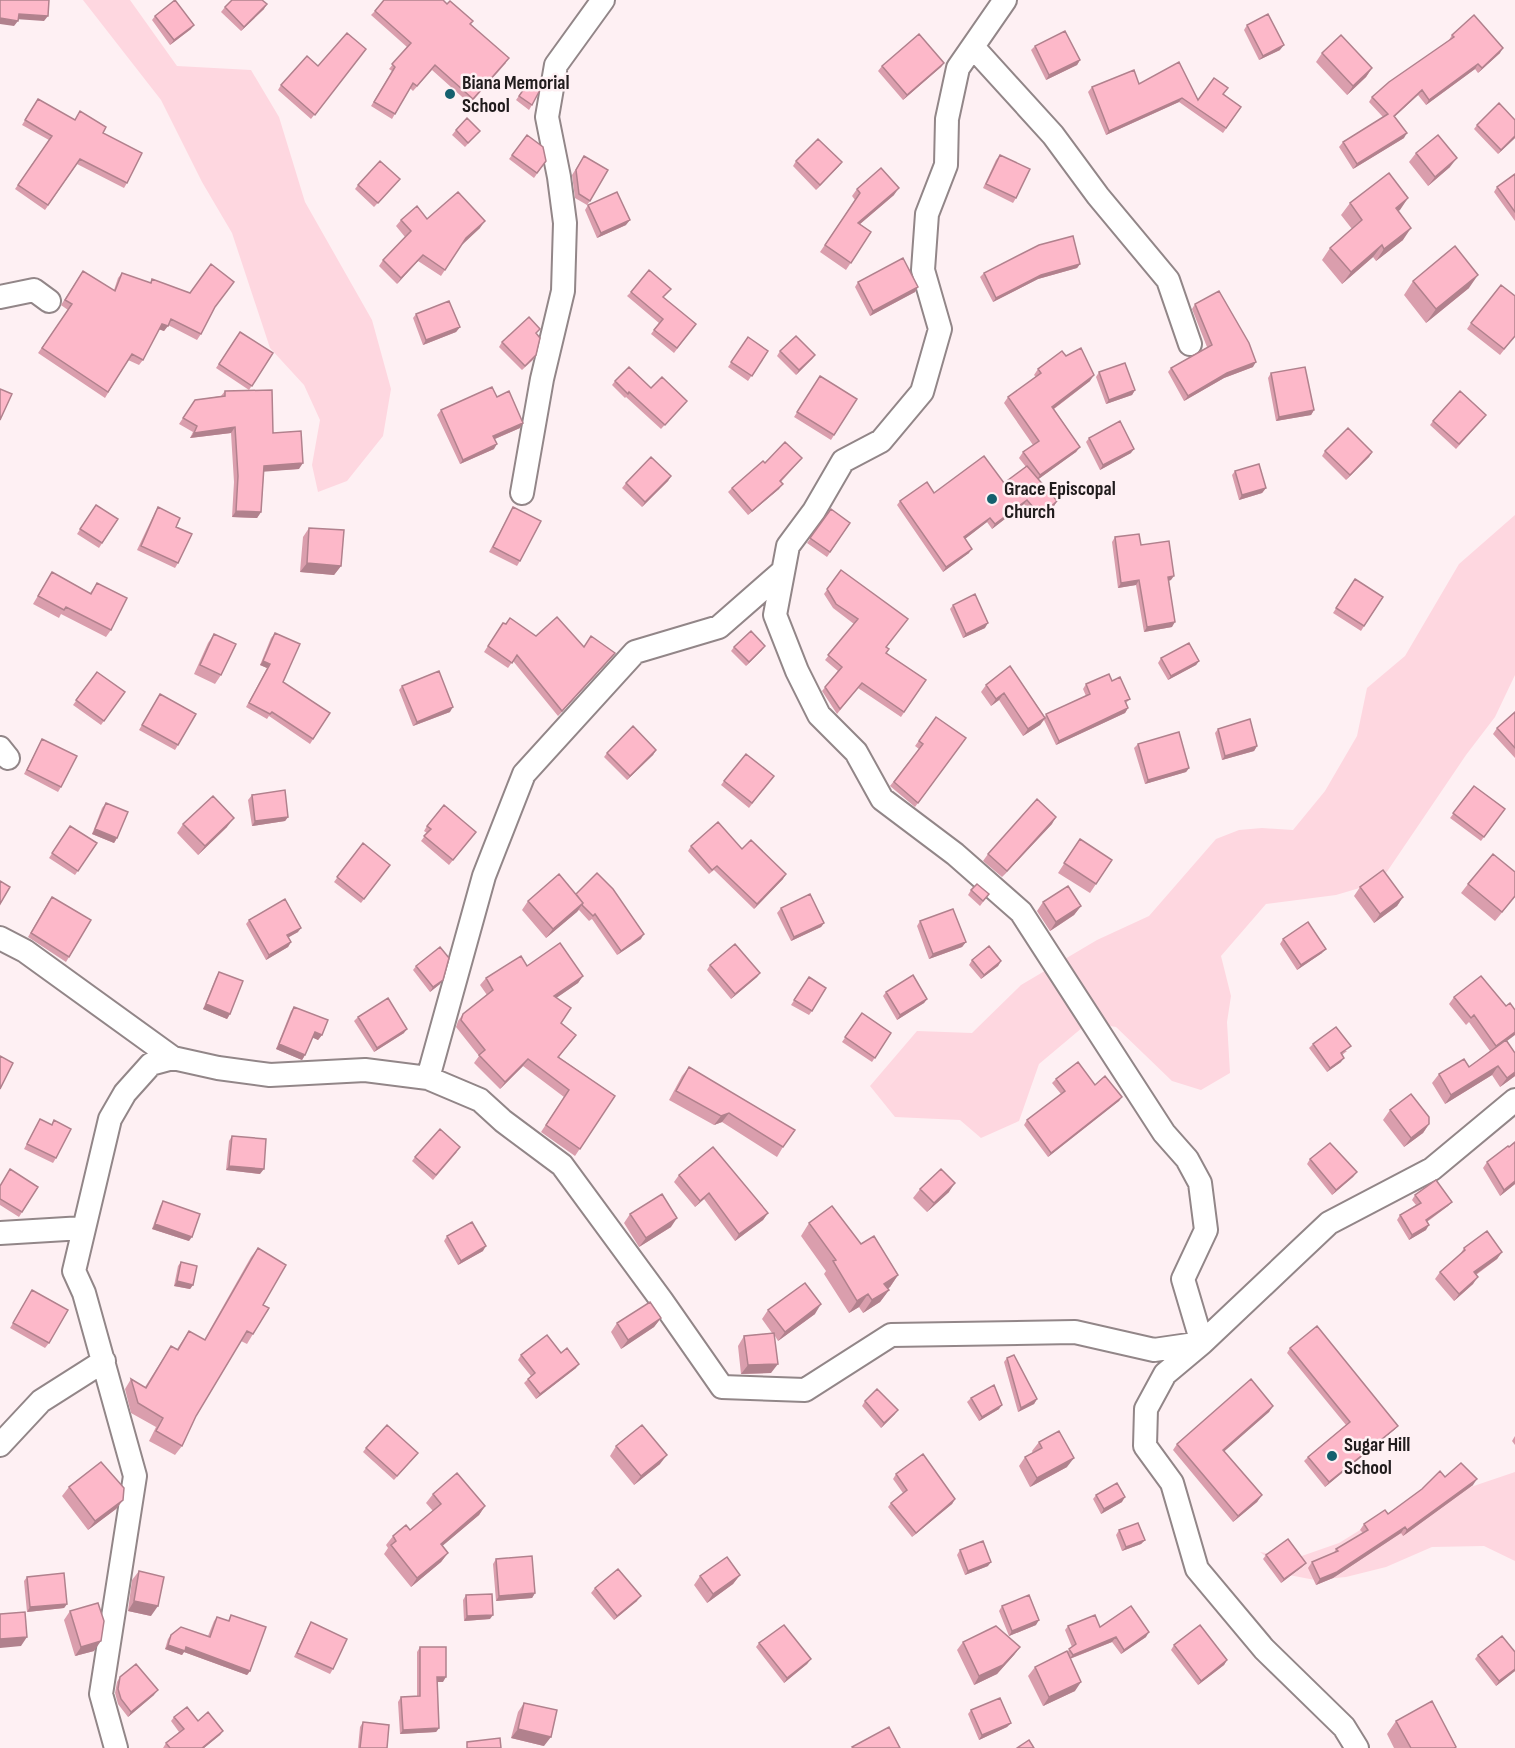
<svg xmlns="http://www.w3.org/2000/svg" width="1515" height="1748" viewBox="0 0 1515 1748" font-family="'Sofia Sans Condensed',sans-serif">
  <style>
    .green { fill: #fed7e0 }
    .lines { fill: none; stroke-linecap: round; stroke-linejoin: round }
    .street-casing { stroke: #928688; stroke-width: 26 }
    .street { stroke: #fff; stroke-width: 22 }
    .wall { fill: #da9ead }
    .shaded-wall { fill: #b1818d }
    .building { fill: #fdb8c9; stroke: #b1818d; stroke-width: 1.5 }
    .poi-dot { fill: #15606e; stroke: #fef0f3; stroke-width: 2 }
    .labels { text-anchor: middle; stroke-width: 5; stroke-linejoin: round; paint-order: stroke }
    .poi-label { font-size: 20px; font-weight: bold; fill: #211c1d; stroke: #fef0f3; text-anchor: start }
  </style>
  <rect width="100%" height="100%" fill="#fef0f3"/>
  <path class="green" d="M83 0H130L177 66 251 70 279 117 305 202 372 320 391 389 383 436 347 481 318 492 312 465 320 420 304 385 270 348 232 233 202 182 161 100Z
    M1515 515V675L1495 717 1466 755 1380 882 1336 895 1266 904 1221 956 1231 996 1227 1022 1230 1073 1201 1090 1172 1081 1116 1027 1089 1022 1039 1064 1019 1121 981 1138 960 1120 895 1117 870 1086 917 1031 972 1033 1021 985 1097 940 1149 916 1216 839 1239 830 1262 828 1293 830 1325 791 1357 736 1367 688 1405 656 1459 564Z
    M1515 1472V1561L1484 1546 1432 1547 1386 1567 1346 1577 1315 1580 1289 1575 1260 1552 1296 1558 1339 1543 1399 1506 1450 1494Z"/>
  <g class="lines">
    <defs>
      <path id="street" d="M1005 0 958 68 947 119 946 165 927 214 923 270 940 329 922 392 881 441 843 461 814 511 788 546 775 615 797 671 819 715 856 752 882 799 955 854 1021 912 1164 1133 1187 1159 1200 1183 1206 1230 1183 1279 1202 1343 1165 1374 1146 1409 1145 1446 1172 1483 1197 1569 1264 1649 1344 1727 1357 1748
        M973 47 1053 135 1098 196 1168 280 1190 344
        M0 297 34 290 49 301
        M522 493 542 379 563 291 565 223 559 177 547 117 556 65 603 0
        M0 748 8 758
        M0 938 25 951 173 1058
        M428 1078 484 876 524 774 635 652 719 627 783 571
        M0 1233 83 1228
        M0 1445 41 1401 104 1361
        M116 1748 101 1694 135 1476 84 1293 74 1271 110 1119 125 1093 151 1064 173 1058 218 1068 270 1075 365 1070 428 1078 480 1100 503 1121 562 1165 662 1301 722 1387 805 1390 891 1335 1075 1332 1154 1350 1202 1343 1329 1223 1432 1169 1515 1100"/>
    </defs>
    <use href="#street" class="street-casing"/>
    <use href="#street" class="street"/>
  </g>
  <path class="wall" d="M225 7 264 9 241 31 221 12Z
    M375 11 471 24 506 63 470 104 432 70 413 91 410 88 392 119 371 106 392 71 389 69 407 47 371 15Z
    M155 16 191 29 170 45 152 20Z
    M1247 25 1280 50 1259 60 1244 30Z
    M1452 35 1500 53 1478 73 1475 69 1426 105 1418 95 1394 117 1404 138 1353 169 1339 147 1343 142 1383 117 1369 102 1372 97 1449 40Z
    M1035 46 1080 60 1077 65 1046 80 1031 50Z
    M366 49 311 119 278 90 281 85 318 66Z
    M1322 53 1372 68 1366 77 1347 95 1316 62Z
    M944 63 941 67 903 100 878 71 882 66Z
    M530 80 532 105 529 110 516 100Z
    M1139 84 1198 100 1223 94 1241 107 1223 133 1179 102 1106 135 1088 92 1092 87Z
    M38 99 75 120 103 133 127 183 124 188 77 164 45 210 15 189 49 140 22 125Z
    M1477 125 1515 138 1498 154 1474 129Z
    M456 130 480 131 465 147 452 135Z
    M527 135 546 161 534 178 509 159Z
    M1416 153 1450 167 1428 186 1409 162Z
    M1000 155 1016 198 1013 203 983 188 996 160Z
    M584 156 590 201 587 205 575 198 572 175Z
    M796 161 839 166 816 190 793 166Z
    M1515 174V221L1494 192 1497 187Z
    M396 184 374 207 355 189 358 185Z
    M857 189 894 195 860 224 871 232 846 270 820 252 855 200 852 196Z
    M1408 198 1398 211 1403 240 1376 261 1373 257 1342 284 1322 260 1330 248 1352 229 1341 215 1350 203Z
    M588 205 626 225 597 238 585 210Z
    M427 219 480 228 462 244 441 276 418 261 397 284 379 266 383 260 405 237 396 226 401 220Z
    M1080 264 1077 268 1038 279 993 302 980 277 984 273Z
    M122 273 150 283 152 279 214 309 201 334 197 340 168 325 164 331 159 329 143 360 139 365 128 360 105 398 38 353 68 310 61 305 79 277 114 290 118 278Z
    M1413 281 1469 288 1426 323 1404 295Z
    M858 282 918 287 915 292 870 316 855 287Z
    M631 292 664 298 696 324 674 353 651 334 659 323 627 296Z
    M1195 304 1253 367 1224 378 1184 401 1168 372 1171 368 1207 347 1192 309Z
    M416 314 460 327 456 332 423 345 413 318Z
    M1471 323 1515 336 1500 355 1467 329Z
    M240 332 273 353 249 390 216 368Z
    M537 334 536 355 533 360 522 370 499 347 502 342Z
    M748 337 768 351 748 381 728 367Z
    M780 351 815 355 812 359 796 375 777 356Z
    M1066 356 1090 381 1054 409 1080 447 1076 452 1038 479 1057 501 1054 506 1038 520 1024 504 992 529 987 522 965 539 969 553 943 572 897 505 900 501 934 493 1004 483 1026 467 1019 458 1023 452 1033 445 1004 403 1008 397 1036 377 1034 375 1038 369Z
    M1099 372 1135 390 1132 395 1106 404 1096 377Z
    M1271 373 1314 410 1311 415 1276 421 1268 378Z
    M820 376 857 399 831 440 794 417Z
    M615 381 651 388 687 401 661 429 626 397 625 398 612 385Z
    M225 391 273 433 299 469 264 471 261 512 257 518 232 517 234 482 231 433 190 438 193 432 179 424 195 400 221 396Z
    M497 397 520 428 495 439 494 449 460 464 437 415 441 410Z
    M1483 419 1456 449 1430 425 1433 421Z
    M1089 438 1131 453 1100 470 1086 442Z
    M1325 451 1372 452 1369 457 1346 480 1322 456Z
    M802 458 781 482 779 489 748 515 728 492 732 488 765 463Z
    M1235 471 1266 488 1262 493 1239 500 1232 475Z
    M671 476 668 481 642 507 622 488 626 483Z
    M96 505 118 519 99 548 77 534Z
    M158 507 176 527 178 563 175 568 137 550 155 512Z
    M513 507 520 561 517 566 489 552Z
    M831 509 850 523 827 557 807 543Z
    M309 528 341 566 334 575 300 572 303 537Z
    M1115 537 1141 545 1171 580 1169 581 1172 627 1144 632 1136 585 1118 588 1112 542Z
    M841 570 886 647V653L926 680 901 717 858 688 837 714 822 691 838 671 825 660 854 624 833 608 824 594Z
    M52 572 90 593 97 583 111 630 106 637 61 614 59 618 33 604Z
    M1355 579 1383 597 1361 631 1333 613Z
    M953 605 985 628 963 638 950 609Z
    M503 623 536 636 584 647 611 658 558 716 513 661 508 668 484 652Z
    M275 633 283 682 330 713 310 744 269 716 267 719 246 707 267 668 260 665 271 638Z
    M214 634 221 675 215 684 194 674 208 643Z
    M734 647 762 650 746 666 731 651Z
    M1161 658 1199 661 1196 665 1168 680 1158 663Z
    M1010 666 1045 717 1046 714 1086 696 1083 689 1086 684 1112 681 1130 699 1126 703 1128 708 1125 713 1056 745 1044 720 1040 725 1023 736 999 700 991 706 981 692 986 685Z
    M97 672 125 692 101 725 73 705Z
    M402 686 450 712 413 726 399 690Z
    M160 694 178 745 175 750 139 730Z
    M1515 712V758L1493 734 1497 728Z
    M936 717 966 738 915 807 890 786 919 749 915 746Z
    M1218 729 1257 746 1254 751 1222 760 1215 733Z
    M42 739 61 787 58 792 24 774Z
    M1138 744 1189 768 1186 772 1145 784 1134 748Z
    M656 750 653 755 627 780 604 757 607 753Z
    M774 776 749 808 721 785 724 781Z
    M1474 786 1505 809 1481 841 1450 818Z
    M252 795 288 817 285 821 252 826 248 800Z
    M106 803 117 838 114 843 92 834 102 808Z
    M183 824 227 827 198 855 177 833Z
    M1052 824 1002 877 983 861 988 854Z
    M70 826 97 843 75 875 49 858Z
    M427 826 473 836 449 865 421 841 427 833 424 831Z
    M1080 839 1096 884 1090 893 1058 873Z
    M363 843 390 865 361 903 334 882Z
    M691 846 742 849 783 879 754 909 714 870 709 874 688 851Z
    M1515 872V897L1495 921 1461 893 1468 884Z
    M1360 887 1403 897 1397 906 1374 923 1354 896Z
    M971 890 989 894 980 906 968 895Z
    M576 894 641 939 617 955 592 919 589 921 579 910 546 938 522 910 528 901Z
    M49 901 69 957 66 962 28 937Z
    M1043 902 1081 906 1074 915 1050 931 1037 911Z
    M781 908 824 923 821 927 791 941 777 913Z
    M249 920 298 932 288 937 291 942 288 947 266 960 246 924Z
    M920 921 966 942 962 947 929 959 917 926Z
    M1283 939 1322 953 1297 970 1280 944Z
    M972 960 1001 961 998 966 981 979 969 965Z
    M710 965 760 973 757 977 731 999 707 970Z
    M416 966 440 984 430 992 413 970Z
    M527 966 583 976 578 983 556 998 561 1023 576 1035 559 1057 615 1096 575 1156 541 1132 564 1097 523 1066 500 1089 474 1063 479 1056 456 1027 458 1021 463 1014 487 995 480 985 486 978Z
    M219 972 230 1014 227 1019 203 1009 216 977Z
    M809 977 812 1011 809 1015 791 1005Z
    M886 992 927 999 924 1003 897 1020 883 996Z
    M1454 997 1507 1041 1515 1053V1076L1500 1087 1492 1075 1445 1104 1432 1083 1439 1074 1469 1067 1490 1051 1469 1022 1466 1025 1449 1004Z
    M294 1007 322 1035 318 1040 313 1037 305 1055 302 1060 276 1049 291 1011Z
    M862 1013 891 1033 872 1062 842 1042Z
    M358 1017 404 1033 374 1052 354 1021Z
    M1313 1044 1347 1051 1342 1055 1341 1062 1327 1072 1309 1048Z
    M689 1067 783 1147 777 1157 722 1122 714 1125 669 1100 682 1076Z
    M1056 1079 1095 1085 1122 1097 1119 1101 1048 1157 1024 1125 1027 1120 1061 1094 1052 1083Z
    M1390 1110 1429 1124 1423 1133 1404 1147 1383 1120Z
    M40 1119 51 1125 54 1120 56 1158 53 1163 24 1149Z
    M232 1136 260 1174 226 1170 229 1141Z
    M1515 1142V1184L1500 1196 1483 1168 1487 1162 1509 1147Z
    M457 1152 433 1180 412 1161 415 1157Z
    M1310 1159 1357 1172 1353 1177 1332 1195 1307 1164Z
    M679 1175 768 1213 763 1220 735 1241 704 1199 695 1207 674 1182Z
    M0 1185 38 1187 19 1217 0 1205Z
    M920 1189 949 1192 927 1212 913 1198Z
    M1415 1195 1452 1202 1448 1206 1427 1222 1426 1230 1409 1240 1397 1220 1400 1215 1416 1205 1412 1200Z
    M163 1201 189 1241 152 1229 160 1206Z
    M630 1214 671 1227 639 1247 624 1223Z
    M809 1223 861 1244 898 1275 890 1287 888 1289 889 1290 880 1302 863 1313 859 1307 849 1313 824 1274 826 1271 801 1236Z
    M447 1236 483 1251 458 1265 444 1241Z
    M258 1248 263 1305 253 1334 247 1344 241 1341 196 1416 182 1446 175 1455 149 1441 156 1427 131 1413 125 1389 131 1379 145 1387 171 1346 177 1349 189 1331 204 1340 251 1257Z
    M1464 1248 1502 1252 1497 1259 1476 1275 1473 1284 1454 1301 1435 1279 1440 1272 1459 1256Z
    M181 1262 193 1285 190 1289 174 1286 178 1266Z
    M32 1290 49 1343 45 1348 10 1328Z
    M768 1310 815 1314 778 1341 775 1336 771 1373 741 1374 738 1346 744 1336 772 1333 762 1319Z
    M661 1318 654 1327 621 1349 611 1332 617 1323Z
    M1290 1348 1398 1426 1394 1430 1325 1487 1304 1461 1308 1457 1346 1425 1287 1353Z
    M561 1353 576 1368 536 1399 524 1383 531 1376 518 1360 521 1355Z
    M1007 1358 1037 1399 1034 1404 1018 1412 1004 1362Z
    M971 1398 999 1409 979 1421 967 1402Z
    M865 1401 895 1414 881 1428 862 1406Z
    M1273 1406 1269 1412 1224 1451 1262 1495 1257 1502 1233 1522 1173 1450 1177 1444Z
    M1515 1436V1445L1512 1441Z
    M1039 1442 1067 1467 1030 1487 1019 1466 1025 1457 1033 1453 1032 1451Z
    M616 1446 660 1464 634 1485 610 1456Z
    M366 1448 418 1453 394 1480 363 1452Z
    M896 1474 955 1499 952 1504 912 1537 888 1507 891 1503 903 1493 893 1479Z
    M1445 1477 1473 1485 1403 1536 1401 1533 1333 1578 1316 1585 1308 1568 1312 1562 1334 1553 1336 1549 1363 1533 1360 1530 1364 1524 1388 1514Z
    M69 1487 123 1500 116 1509 88 1530 62 1496Z
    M433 1494 485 1506 479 1515 442 1546 448 1553 441 1562 411 1587 384 1554 388 1548 386 1545 393 1536 410 1530 433 1511 426 1503Z
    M1096 1495 1122 1502 1101 1514 1093 1499Z
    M1119 1530 1145 1540 1141 1544 1122 1551 1116 1535Z
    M960 1550 988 1566 965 1575 957 1555Z
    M1266 1555 1306 1563 1302 1567 1281 1583 1263 1559Z
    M496 1559 535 1593 532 1598 496 1601 493 1564Z
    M139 1571 151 1616 128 1611 132 1580Z
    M740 1575 733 1584 707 1603 694 1585 700 1576Z
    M27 1577 67 1604 64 1608 27 1612 24 1581Z
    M595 1588 637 1601 614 1620 591 1593Z
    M466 1595 490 1619 464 1621 463 1600Z
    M1002 1606 1036 1625 1009 1636 999 1611Z
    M70 1611 94 1651 75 1656 64 1620Z
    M231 1615 250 1671 247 1675 184 1652 182 1655 165 1649 168 1639 171 1635 208 1636 214 1621 217 1617 228 1621Z
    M311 1622 333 1669 330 1674 294 1657 308 1627Z
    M1068 1626 1100 1627 1146 1637 1121 1654 1112 1642 1070 1659 1075 1691 1043 1706 1028 1676 1035 1667 1067 1652 1072 1647 1065 1630Z
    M963 1642 1020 1647 1014 1655 997 1674 974 1685 957 1650Z
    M759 1643 811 1659 807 1664 784 1683 756 1647Z
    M1174 1645 1227 1660 1224 1665 1198 1685 1171 1650Z
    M420 1647 443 1682H437L439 1728 436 1732 400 1734 398 1702 401 1697H417V1652Z
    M1478 1655 1515 1671 1496 1686 1475 1659Z
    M120 1677 154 1695 128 1717 118 1704 115 1693 117 1682Z
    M524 1703 544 1746 511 1738 518 1712Z
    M971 1710 1011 1723 1007 1727 979 1740 968 1714Z
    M174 1717 223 1731 220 1735 204 1748H163L166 1743 179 1732 171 1721Z
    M1396 1721 1456 1747 1455 1748H1394L1387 1734Z
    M363 1722 387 1748H358L360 1727Z"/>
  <path class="shaded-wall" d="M267 4 264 9 241 31 244 27Z
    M19 14 48 16 44 21 15 19Z
    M0 18 18 21 14 26 0 24Z
    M194 25 191 29 170 45 174 40Z
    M1284 45 1280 50 1259 60 1263 56Z
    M1503 48 1500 53 1478 73 1482 68Z
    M1080 60 1077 65 1046 80 1049 75Z
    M944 63 941 67 903 100 907 95Z
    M1478 64 1475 69 1426 105 1429 100Z
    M1372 68 1366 77 1347 95 1353 86Z
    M1422 90 1418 95 1390 121 1394 116Z
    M1182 98 1179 102 1106 135 1109 131Z
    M1407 133 1404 138 1353 169 1357 164Z
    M1515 136V138L1498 154 1501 150Z
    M1457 158 1450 167 1428 186 1435 177Z
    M842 162 839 166 816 190 820 185Z
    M899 188 894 195 853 230 858 223Z
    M1408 198 1400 210 1387 220 1396 208Z
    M630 220 626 225 597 238 601 233Z
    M485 221 480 228 462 245 466 238Z
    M1411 228 1403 240 1376 261 1384 249Z
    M1382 245 1373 257 1342 284 1351 272Z
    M423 255 418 261 397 284 401 278Z
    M1080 264 1077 268 1038 279 993 302 996 298 1041 275Z
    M1478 275 1469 288 1426 323 1436 309Z
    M918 287 915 292 870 316 873 311Z
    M162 324 168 326 164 331 158 329Z
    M460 327 456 332 423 345 426 340Z
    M815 355 812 359 796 375 799 370Z
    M1256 362 1253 367 1224 378 1184 401 1188 396 1227 373Z
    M1094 375 1090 381 1048 413 1052 407Z
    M1135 390 1132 395 1106 404 1109 400Z
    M1314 410 1311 415 1276 421 1279 417Z
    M523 423 520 428 490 441 493 436Z
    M235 427 231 433 190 438 194 433Z
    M497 444 494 449 460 464 463 460Z
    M1080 447 1076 452 1036 481 1040 475Z
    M1134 449 1131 453 1100 470 1103 465Z
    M1372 452 1369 457 1346 480 1350 475Z
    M303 463 299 469 260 472 264 466Z
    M671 476 668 481 642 507 645 502Z
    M783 484 779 489 748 515 752 511Z
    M1266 488 1262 493 1239 500 1242 495Z
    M1027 500 1024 504 992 529 995 524Z
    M1057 501 1054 506 1038 520 1041 516Z
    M236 511 261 512 257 518 232 517Z
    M990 518 987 522 961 542 964 537Z
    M972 549 969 553 943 572 946 567Z
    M307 563 341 566 334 575 300 572Z
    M1174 576 1171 580 1165 581 1168 577Z
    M1139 580 1136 585 1118 588 1121 583Z
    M1175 622 1172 627 1144 632 1147 627Z
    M988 623 985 628 963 638 966 634Z
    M765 646 762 650 746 666 749 662Z
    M615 653 611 658 558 716 562 711Z
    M263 661 270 664 267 668 260 665Z
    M1199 661 1196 665 1168 680 1171 676Z
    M1004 693 999 700 991 706 996 699Z
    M453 707 450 712 413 726 417 722Z
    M1128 708 1125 713 1056 745 1059 741Z
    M1045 718 1040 725 1023 736 1028 729Z
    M1257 746 1254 751 1222 760 1225 756Z
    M656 750 653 755 627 780 630 776Z
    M1189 768 1186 772 1145 784 1148 780Z
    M288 817 285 821 252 826 255 821Z
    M1056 817 1052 824 1002 877 1007 871Z
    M234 818 227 827 198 855 205 846Z
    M95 829 117 838 114 843 92 834Z
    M786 874 783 879 754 909 757 904Z
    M1403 897 1397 906 1374 923 1380 914Z
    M583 903 577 912 546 938 553 929Z
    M1081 906 1074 915 1050 931 1056 922Z
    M824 923 821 927 791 941 794 937Z
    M301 928 298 932 284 940 287 935Z
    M644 934 641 939 617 955 621 951Z
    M291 942 288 947 266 960 269 955Z
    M966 942 962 947 929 959 933 954Z
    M1326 949 1322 953 1297 970 1301 965Z
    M1001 961 998 966 981 979 984 975Z
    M760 973 757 977 731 999 735 994Z
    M583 976 578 983 549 1003 554 996Z
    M443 980 440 984 430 992 433 987Z
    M927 999 924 1003 897 1020 900 1015Z
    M206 1004 230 1014 227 1019 203 1009Z
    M407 1029 404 1033 374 1052 377 1048Z
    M315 1032 322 1035 318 1040 311 1037Z
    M1515 1032V1035L1491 1053 1496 1046Z
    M279 1044 305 1055 302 1060 276 1049Z
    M1344 1058 1341 1062 1327 1072 1330 1068Z
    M528 1059 523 1066 500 1089 505 1082Z
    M1498 1066 1492 1075 1445 1104 1451 1095Z
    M1515 1072V1076L1500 1087 1507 1078Z
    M1122 1097 1119 1101 1048 1157 1051 1153Z
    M729 1113 722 1122 714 1125 721 1116Z
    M1429 1124 1423 1133 1404 1147 1411 1138Z
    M229 1166 264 1169 260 1174 226 1170Z
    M1357 1172 1353 1177 1332 1195 1336 1190Z
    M1515 1181V1184L1500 1196 1504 1190Z
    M955 1183 949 1192 927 1212 934 1203Z
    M709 1193 704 1199 695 1207 700 1201Z
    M1452 1202 1448 1206 1423 1224 1426 1220Z
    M768 1213 763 1220 735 1241 739 1234Z
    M677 1218 671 1227 639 1247 646 1238Z
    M155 1224 192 1237 189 1241 152 1229Z
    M1429 1225 1426 1230 1409 1240 1412 1235Z
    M486 1246 483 1251 458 1265 461 1261Z
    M1502 1252 1497 1259 1469 1279 1474 1272Z
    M898 1275 890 1287 876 1296 884 1284Z
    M1478 1277 1473 1284 1454 1301 1459 1294Z
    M177 1281 193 1285 190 1289 174 1286Z
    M889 1290 880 1302 863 1313 872 1300Z
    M868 1294 859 1307 849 1313 857 1301Z
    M821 1304 815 1314 778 1341 785 1332Z
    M661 1318 654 1327 621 1349 628 1340Z
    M579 1364 576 1368 536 1399 540 1394Z
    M778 1364 771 1373 741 1374 748 1365Z
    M1037 1399 1034 1404 1018 1412 1021 1408Z
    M1002 1405 999 1409 979 1421 982 1417Z
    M1273 1406 1269 1412 1219 1456 1223 1450Z
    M898 1410 895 1414 881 1428 884 1423Z
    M1398 1426 1394 1430 1325 1487 1329 1482Z
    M667 1455 660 1464 634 1485 641 1476Z
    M1074 1458 1067 1467 1030 1487 1037 1478Z
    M1477 1479 1473 1485 1403 1536 1407 1530Z
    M1262 1495 1257 1502 1233 1522 1238 1516Z
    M1125 1497 1122 1502 1101 1514 1104 1509Z
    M955 1499 952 1504 912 1537 916 1533Z
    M123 1500 116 1509 88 1530 95 1521Z
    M485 1506 479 1515 434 1553 441 1544Z
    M1405 1527 1401 1533 1333 1578 1316 1585 1320 1579Z
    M1145 1540 1141 1544 1122 1551 1126 1547Z
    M448 1553 441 1562 411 1587 417 1578Z
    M991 1562 988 1566 965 1575 968 1571Z
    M1306 1563 1302 1567 1281 1583 1284 1579Z
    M740 1575 733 1584 707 1603 713 1594Z
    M535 1593 532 1598 496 1601 499 1596Z
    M641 1596 637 1601 614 1620 617 1616Z
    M134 1601 158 1606 151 1616 128 1611Z
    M67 1604 64 1608 27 1612 30 1607Z
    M493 1615 490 1619 464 1621 467 1616Z
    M1039 1620 1036 1625 1009 1636 1012 1631Z
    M1149 1632 1146 1637 1121 1654 1124 1650Z
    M27 1637 21 1646 0 1648V1639Z
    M1116 1637 1112 1642 1069 1659 1073 1655Z
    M101 1641 94 1651 75 1656 81 1647Z
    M168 1645 186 1647 250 1671 247 1675 184 1652 182 1655 165 1649Z
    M1020 1647 1014 1655 997 1674 974 1685 979 1676Z
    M811 1659 807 1664 784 1683 787 1678Z
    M1227 1660 1224 1665 1198 1685 1201 1681Z
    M1515 1669V1671L1496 1686 1499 1681Z
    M437 1677H446L443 1682H434Z
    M1081 1682 1075 1691 1043 1706 1049 1697Z
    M158 1690 154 1695 128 1717 131 1712Z
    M1011 1723 1007 1727 979 1740 982 1735Z
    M439 1728 436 1732 400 1734 403 1730Z
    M518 1729 551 1737 544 1746 511 1738Z
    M223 1731 220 1735 204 1748H202Z"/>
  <path class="building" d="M0 0H49L48 16 19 14 18 21 0 18Z
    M175 0 194 25 174 40 155 16Z
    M232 0H262L267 4 244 27 225 7Z
    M384 0H443L447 4 450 1 473 21 470 24 509 58 473 99 435 65 417 86 413 83 395 114 374 102 395 67 392 64 411 43 375 11Z
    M1268 14 1284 45 1263 56 1247 25Z
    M1474 15 1503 48 1482 68 1478 64 1429 100 1422 90 1394 116 1407 133 1357 164 1343 142 1388 114 1372 97 1389 82 1454 37 1452 35Z
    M1065 31 1080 60 1049 75 1035 46Z
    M347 33 366 49 315 115 281 85 307 56 318 66Z
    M919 34 944 63 907 95 882 66Z
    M1341 35 1372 68 1353 86 1322 53Z
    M1179 62 1198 100 1214 78 1228 88 1223 94 1241 107 1226 128 1182 98 1109 131 1092 87 1134 70 1139 84Z
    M530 80 541 88 532 105 519 96Z
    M38 99 75 120 80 111 106 127 103 133 142 153 127 183 80 159 48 205 18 185 52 136 25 120Z
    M1499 103 1515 120V136L1501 150 1477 125Z
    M467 118 480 131 468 143 456 130Z
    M527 135 543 147 546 161 537 173 512 155Z
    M1438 135 1457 158 1435 177 1416 153Z
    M818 139 842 162 820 185 796 161Z
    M1000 155 1030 169 1016 198 986 184Z
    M584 156 608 170 590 201 579 194 576 170Z
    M380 161 400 179 378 203 358 185Z
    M881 168 899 188 858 223 871 232 851 263 825 245 860 193 857 189Z
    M1389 173 1408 198 1396 208 1411 228 1384 249 1382 245 1351 272 1330 248 1362 220 1350 203Z
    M1515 174V212L1497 187Z
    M458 192 485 221 466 238 445 270 423 255 401 278 383 260 411 231 401 220 417 206 427 219Z
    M617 192 630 220 601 233 588 205Z
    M1073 236 1080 264 1041 275 996 298 984 273 1039 245Z
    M1455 246 1478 275 1436 309 1413 281Z
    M903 258 918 287 873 311 858 282Z
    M211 264 234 282 215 307 201 334 171 319 168 326 162 324 143 360 132 354 108 392 42 348 72 304 65 300 83 271 115 291 122 273 151 283 152 279 190 293Z
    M649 270 671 289 663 297 696 324 677 348 654 330 663 319 631 292Z
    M1501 285 1515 296V336L1504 349 1471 323Z
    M1219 291 1249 343 1256 362 1227 373 1188 396 1171 368 1212 345 1195 304Z
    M449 301 460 327 426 340 416 314Z
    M529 317 540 329 536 333 540 338 536 355 525 366 502 342Z
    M240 332 273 353 252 386 219 364Z
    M796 336 815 355 799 370 780 351Z
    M748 337 768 351 752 376 731 362Z
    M1081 348 1094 375 1052 407 1080 447 1040 475 1023 452 1039 441 1008 397 1041 373 1038 369 1062 351 1066 356Z
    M1125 363 1135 390 1109 400 1099 372Z
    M629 367 651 388 662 377 687 401 665 425 629 392 628 394 615 381Z
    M1305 367 1314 410 1279 417 1271 373Z
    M820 376 857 399 834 435 797 412Z
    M492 387 497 397 509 391 523 423 493 436 497 444 463 460 441 410Z
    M0 389 12 394 0 420Z
    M272 390 273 433 301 431 303 463 264 466 261 512 236 511 238 476 235 427 194 433 197 426 183 418 195 400 225 396V391Z
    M1460 391 1486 415 1459 444 1433 421Z
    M1120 421 1134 449 1103 465 1089 438Z
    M1348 428 1372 452 1350 475 1325 451Z
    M785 442 802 458 780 481 783 484 752 511 732 488 763 461 765 463Z
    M984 456 1004 483 1027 466 1057 501 1041 516 1027 500 995 524 990 518 964 537 972 549 946 567 900 501 927 482 934 493Z
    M651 457 671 476 645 502 626 483Z
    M1259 464 1266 488 1242 495 1235 471Z
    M96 505 118 519 102 543 80 529Z
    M158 507 180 518 176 527 192 534 178 563 141 546Z
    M513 507 541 521 520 561 493 547Z
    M831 509 850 523 830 552 810 538Z
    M309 528 344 530 341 566 307 563Z
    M1139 534 1141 545 1169 541 1174 576 1168 577 1175 622 1147 627 1139 580 1121 583 1115 537Z
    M841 570 908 619 886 647 889 649 886 653 926 680 904 712 862 683 840 709 825 687 842 667 828 655 858 619 836 604 827 589Z
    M52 572 91 594 97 583 127 598 111 630 66 607 64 610 38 596Z
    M1355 579 1383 597 1364 626 1336 608Z
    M975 594 988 623 966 634 953 605Z
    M557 617 584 647 591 636 615 653 562 711 517 655 512 663 488 646 503 623 506 624 510 618 536 636Z
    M751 631 765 646 749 662 734 647Z
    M275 633 300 644 283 682 330 713 313 739 272 712 270 714 249 703 270 664 263 661Z
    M214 634 236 644 221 675 200 665Z
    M1189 643 1199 661 1171 676 1161 658Z
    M1010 666 1045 718 1028 729 1004 693 996 699 986 685Z
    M439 671 453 707 417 722 402 686Z
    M97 672 125 692 104 721 76 700Z
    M1109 674 1112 681 1120 677 1130 699 1125 701 1128 708 1059 741 1046 714 1090 694 1086 684Z
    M160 694 196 714 178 745 142 725Z
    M1515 712V748L1497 728Z
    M936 717 966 738 918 803 894 782 923 744 919 741Z
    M1250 719 1257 746 1225 756 1218 729Z
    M633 726 656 750 630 776 607 753Z
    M1179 732 1189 768 1148 780 1138 744Z
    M42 739 77 756 61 787 27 770Z
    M746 754 774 776 752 803 724 781Z
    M1474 786 1505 809 1484 837 1453 813Z
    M285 790 288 817 255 821 252 795Z
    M213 796 234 818 205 846 183 824Z
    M1037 799 1056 817 1007 871 988 854Z
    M106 803 128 812 117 838 95 829Z
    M444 805 476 832 453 860 424 836 431 829 427 826Z
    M718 822 742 849 751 840 786 874 757 904 717 866 712 870 691 846Z
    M70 826 97 843 78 871 52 853Z
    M1080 839 1112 860 1096 884 1064 863Z
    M363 843 390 865 364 899 337 877Z
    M1493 854 1515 872V896L1502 912 1468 884Z
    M1383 870 1403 897 1380 914 1360 887Z
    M597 873 613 889 644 934 621 951 595 914 593 916 582 905 583 903 576 894Z
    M559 874 583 903 553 929 528 901Z
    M0 881 10 887 0 904Z
    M977 884 989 894 983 901 971 890Z
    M1068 886 1081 906 1056 922 1043 902Z
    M810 894 824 923 794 937 781 908Z
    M52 897 91 920 69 957 31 933Z
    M285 899 301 928 287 935 291 942 269 955 249 920Z
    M953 909 966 942 933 954 920 921Z
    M1308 922 1326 949 1301 965 1283 939Z
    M560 943 583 976 554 996 571 1008 561 1023 576 1035 558 1057 615 1096 580 1149 546 1125 569 1090 528 1059 505 1082 479 1055 485 1050 461 1020 463 1014 493 990 486 978 521 956 527 966Z
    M735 944 760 973 735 994 710 965Z
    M989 946 1001 961 984 975 972 960Z
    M440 947 449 958 443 980 433 987 416 966Z
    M219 972 243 981 230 1014 206 1004Z
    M913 975 927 999 900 1015 886 992Z
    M1481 976 1506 1006 1510 1003 1515 1010V1032L1496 1046 1474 1015 1471 1018 1454 997Z
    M809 977 826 988 812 1011 794 1000Z
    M388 998 407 1029 377 1048 358 1017Z
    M294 1007 328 1020 322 1035 315 1032 305 1055 279 1044Z
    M862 1013 891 1033 875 1058 845 1037Z
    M1336 1027 1351 1046 1341 1053 1344 1058 1330 1068 1313 1044Z
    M1506 1040 1515 1053V1072L1507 1078 1498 1066 1451 1095 1439 1074 1464 1059 1469 1067Z
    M0 1056 13 1063 0 1089Z
    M1078 1062 1095 1085 1105 1076 1122 1097 1051 1153 1027 1120 1065 1091 1056 1079Z
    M689 1067 795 1130 783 1147 729 1113 721 1116 676 1091Z
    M1411 1094 1429 1117V1124L1411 1138 1390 1110Z
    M40 1119 52 1125 54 1120 71 1129 56 1158 27 1144Z
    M440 1129 460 1147 436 1175 415 1157Z
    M232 1136 266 1139 264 1169 229 1166Z
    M1515 1142V1181L1504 1190 1487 1162 1508 1146 1509 1147Z
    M1330 1143 1357 1172 1336 1190 1310 1159Z
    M713 1147 768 1213 739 1234 709 1193 700 1201 679 1175Z
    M10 1169 38 1187 22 1212 0 1199V1186Z
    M941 1169 955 1183 934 1203 920 1189Z
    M1436 1180 1452 1202 1426 1220 1429 1225 1412 1235 1400 1215 1421 1203 1415 1195Z
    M662 1194 677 1218 646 1238 630 1214Z
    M163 1201 200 1214 192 1237 155 1224Z
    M832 1206 861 1244 874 1236 898 1275 884 1284 889 1290 872 1300 868 1294 857 1301 833 1261 836 1260 809 1223Z
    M472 1222 486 1246 461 1261 447 1236Z
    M1487 1231 1502 1252 1474 1272 1478 1277 1459 1294 1440 1272 1465 1250 1464 1248Z
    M258 1248 286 1265 263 1305 269 1308 253 1334 247 1331 196 1416 182 1446 156 1431 163 1418 138 1403 131 1379 146 1388 171 1346 178 1350 189 1331 205 1340Z
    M181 1262 197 1266 193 1285 177 1281Z
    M805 1283 821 1304 785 1332 768 1310Z
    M32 1290 68 1310 49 1343 13 1323Z
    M650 1302 661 1318 628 1340 617 1323Z
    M1317 1326 1398 1426 1329 1482 1308 1457 1350 1422 1290 1348Z
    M774 1333 778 1364 748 1365 744 1336Z
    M547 1335 561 1353 567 1348 579 1364 540 1394 528 1379 535 1373 521 1355Z
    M1014 1355 1037 1399 1021 1408 1007 1358Z
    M1251 1379 1273 1406 1223 1450 1262 1495 1238 1516 1177 1444Z
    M994 1385 1002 1405 982 1417 971 1398Z
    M877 1389 898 1410 884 1423 865 1401Z
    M387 1425 418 1453 397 1476 366 1448Z
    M642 1425 667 1455 641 1476 616 1446Z
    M1059 1431 1074 1458 1037 1478 1025 1457 1042 1448 1039 1442Z
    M923 1454 955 1499 916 1533 891 1503 907 1490 896 1474Z
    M101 1462 124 1488 123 1500 95 1521 69 1487Z
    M1461 1463 1477 1479 1407 1530 1405 1527 1337 1572 1320 1579 1312 1562 1338 1551 1336 1549 1368 1530 1364 1524 1385 1510 1388 1514 1422 1489 1440 1471 1445 1477Z
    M457 1473 485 1506 441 1544 448 1553 417 1578 391 1545 396 1541 393 1536 406 1525 410 1530 441 1504 433 1494Z
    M1117 1483 1125 1497 1104 1509 1096 1495Z
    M1138 1523 1145 1540 1126 1547 1119 1530Z
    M1288 1539 1306 1563 1284 1579 1266 1555Z
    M983 1541 991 1562 968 1571 960 1550Z
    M532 1556 535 1593 499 1596 496 1559Z
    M727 1557 740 1575 713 1594 700 1576Z
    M618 1569 641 1596 617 1616 595 1588Z
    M139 1571 164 1577 158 1606 134 1601Z
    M64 1573 67 1604 30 1607 27 1577Z
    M492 1594 493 1615 467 1616 466 1595Z
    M1029 1595 1039 1620 1012 1631 1002 1606Z
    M98 1603 104 1621 101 1641 81 1647 70 1611Z
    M1131 1606 1149 1632 1124 1650 1116 1637 1073 1655 1069 1649 1076 1644 1068 1626 1095 1615 1100 1627Z
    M25 1612 27 1637 0 1639V1614Z
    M231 1615 266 1627 250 1671 186 1647 185 1651 168 1645 171 1635 181 1627 210 1637 217 1617 229 1621Z
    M311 1622 347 1639 333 1669 297 1653Z
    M784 1625 811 1659 787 1678 759 1643Z
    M1200 1625 1227 1660 1201 1681 1174 1645Z
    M996 1626 1020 1647 1003 1665 979 1676 963 1642Z
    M1502 1636 1515 1652V1669L1499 1681 1478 1655Z
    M420 1647H446V1677H437L439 1728 403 1730 401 1697 420 1696Z
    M1067 1651 1081 1682 1049 1697 1035 1667Z
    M136 1664 158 1690 131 1712 121 1699 118 1689 120 1677Z
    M1000 1698 1011 1723 982 1735 971 1710Z
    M1432 1701 1456 1747 1454 1748H1411L1396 1721Z
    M524 1703 557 1710 551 1737 518 1729Z
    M187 1707 198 1721 208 1712 223 1731 202 1748H170L166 1743 184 1729 174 1717Z
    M363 1722 389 1725 387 1748H360Z
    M889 1727 900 1748H853L852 1747Z
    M500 1738 501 1748H467V1742Z
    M1029 1740 1034 1748H1017Z"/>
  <g class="poi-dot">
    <circle cx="450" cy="94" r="6"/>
    <circle cx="992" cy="499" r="6"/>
    <circle cx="1332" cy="1456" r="6"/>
  </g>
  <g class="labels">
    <g class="poi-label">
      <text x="462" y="89">Biana Memorial<tspan x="462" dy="23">School</tspan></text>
      <text x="1004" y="495">Grace Episcopal<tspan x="1004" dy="23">Church</tspan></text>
      <text x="1344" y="1451">Sugar Hill<tspan x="1344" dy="23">School</tspan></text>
    </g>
  </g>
</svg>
